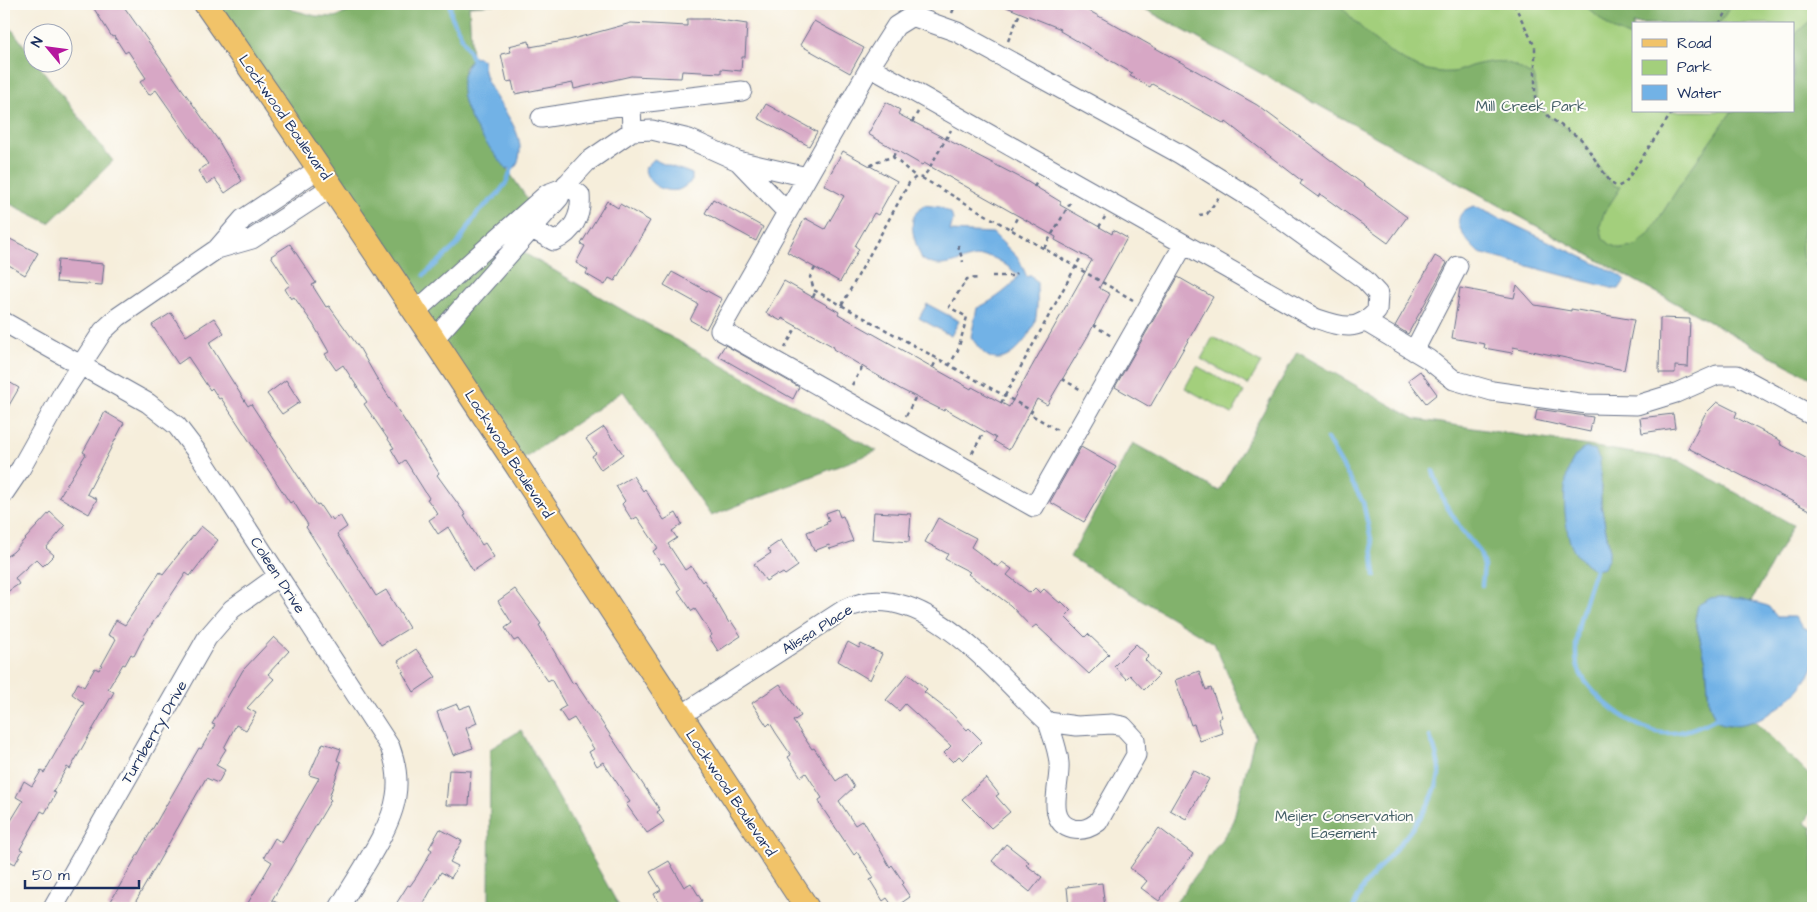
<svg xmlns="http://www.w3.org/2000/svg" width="1817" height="912" viewBox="0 0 1817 912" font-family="'Architects Daughter',sans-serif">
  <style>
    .green { fill: #a3cf7c; stroke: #5f7f6d; fill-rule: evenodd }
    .forest { fill: #82b26c; stroke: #4e7065; fill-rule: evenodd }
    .water { fill: #72b2e6; stroke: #4670a2 }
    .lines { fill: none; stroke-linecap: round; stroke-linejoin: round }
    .stream { stroke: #72b2e6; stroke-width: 4.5 }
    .building { fill: #d7a7c5 }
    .minor-casing { stroke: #68728a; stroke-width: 21 }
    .major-casing { stroke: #68728a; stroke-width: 26 }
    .path { stroke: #68728a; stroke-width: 2.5; stroke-dasharray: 4 4; stroke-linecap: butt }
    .minor { stroke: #fff; stroke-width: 19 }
    .major { stroke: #f1c369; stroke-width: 24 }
    .labels { text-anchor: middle; stroke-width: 4; stroke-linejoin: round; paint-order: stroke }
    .park-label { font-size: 15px; fill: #445f67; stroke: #fdfcf7 }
    .street-label { font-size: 15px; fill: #1b2f5e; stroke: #fdfcf7 }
  </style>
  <rect width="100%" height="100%" fill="#fdfcf7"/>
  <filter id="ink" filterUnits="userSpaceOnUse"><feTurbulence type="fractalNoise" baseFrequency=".02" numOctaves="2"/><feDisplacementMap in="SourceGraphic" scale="10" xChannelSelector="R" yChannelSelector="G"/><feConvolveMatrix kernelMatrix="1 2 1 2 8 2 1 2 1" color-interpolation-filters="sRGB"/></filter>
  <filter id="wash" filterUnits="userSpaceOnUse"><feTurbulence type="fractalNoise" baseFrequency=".0096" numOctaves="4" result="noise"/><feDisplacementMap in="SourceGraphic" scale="20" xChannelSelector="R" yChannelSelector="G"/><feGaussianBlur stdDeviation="1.12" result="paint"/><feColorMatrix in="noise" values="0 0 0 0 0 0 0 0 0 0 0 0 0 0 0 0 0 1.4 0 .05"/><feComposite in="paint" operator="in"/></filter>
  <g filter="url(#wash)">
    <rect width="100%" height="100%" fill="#f6eedb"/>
    <path class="green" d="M1136 4H1813V379ZM1633 24H1793V111H1633Z
      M1213 337 1261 363 1248 385 1201 359Z
      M1197 366 1244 392 1232 414 1185 388Z"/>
    <path class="forest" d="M206 4H283L293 10 316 16 335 17 369 4H496L469 6 472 58 464 68V102L473 123 507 169 537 213 505 242 633 316 877 451 711 516 623 391 516 464Z
      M1136 4H1339C1367 35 1406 76 1453 72 1459 71 1466 68 1471 66 1502 58 1509 60 1535 78 1535 128 1561 114 1585 144 1593 154 1607 188 1621 187L1604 213 1600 226 1603 238 1611 245 1621 249 1636 246 1649 234 1687 174 1732 111H1793V36L1813 18V204C1801 225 1795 259 1813 278V379Z
      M1583 4H1732L1719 24H1633V38L1612 29Z
      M4 19 32 56V62L37 63 113 161 49 223 4 201Z
      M1297 352 1415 419 1678 460 1793 525 1752 601 1720 597 1698 605 1695 620 1706 661 1709 703 1716 721 1729 725 1755 721 1813 779V807L1805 823 1813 828V908H1172L1232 825 1255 736 1214 643 1070 557 1133 443 1219 491ZM1586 448 1601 473V505L1609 546Z
      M521 730 620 908H489L490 749Z"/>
    <path class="water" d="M478 57 483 61C482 99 535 127 516 167L507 169C483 140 443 95 472 58Z
      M654 159C667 167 679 168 692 174V181C688 184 682 189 678 190 662 193 646 183 645 168Z
      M924 205 940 207 951 213 953 220 950 231 993 233 1019 259 1027 277 1031 275 1037 283C1037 295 1038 309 1035 322 1031 334 1013 360 997 359 985 359 977 345 971 337L977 308C989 303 1013 288 1018 275 1010 268 996 256 985 256 963 256 943 274 922 259 917 248 908 226 915 214 917 211 922 208 924 205Z
      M1474 206 1618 274 1625 280 1619 289H1615L1479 253C1465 240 1444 215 1474 206Z
      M927 304 959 321 951 336 919 318Z
      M1586 448 1595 451 1600 460 1601 505 1609 546V556L1604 568 1595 570C1584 564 1574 555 1570 542 1563 517 1558 459 1586 448Z
      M1812 564H1813V597L1806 570Z
      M1720 597 1743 599 1768 606 1777 617H1795L1802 627 1813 632C1813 642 1816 658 1813 667 1802 697 1748 738 1716 721L1709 703 1706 661 1695 620 1698 605 1711 598Z"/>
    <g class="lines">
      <path class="stream" d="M450 4 451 15 472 58
        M424 275 457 245 478 212 497 195 506 183 512 168
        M1327 439 1363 502 1372 544 1375 576
        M1433 471 1444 502 1463 532 1480 552 1484 566 1482 585
        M1595 570C1586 599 1572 633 1577 664 1583 692 1636 732 1664 733 1683 734 1698 727 1715 719
        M1353 908C1357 901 1360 891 1365 885 1388 855 1434 813 1439 774 1440 762 1435 749 1430 737"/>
    </g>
    <g id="blocks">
      <path class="building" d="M91 4H122L218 140 242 181 225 193 215 179 207 184 198 171 208 164 156 90 149 95 140 82 146 78 128 51 125 53 114 36 112 37Z
        M999 4H1077L1257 105 1407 217 1388 243 1320 194 1318 197 1300 184 1302 181 1226 122 1225 124 1152 84 1150 87 1130 76 1132 73 1060 31 1061 29Z
        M687 19H713L747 24 745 57H742L741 71 721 69V73L682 71 681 78 631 76 574 89 573 83 515 94 512 81 507 82 501 54 511 52 509 46 529 41 530 47 569 40 631 23 687 26Z
        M814 21 864 48 850 73 800 45Z
        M886 102 900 110 898 114 1021 178 1061 202 1060 205 1112 234 1113 230 1127 238 1099 288 1110 294 1088 336 1047 405 1037 399 1009 450 994 441 996 438 945 409 944 411 902 390 833 349 834 347 782 318 781 321 766 313 784 281 839 312 838 314 971 389 972 387 1009 407 1092 260 1055 240 1056 237 924 163 922 165 868 134Z
        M766 104 817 132 809 146 758 118Z
        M843 151 897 181 878 215 874 213 855 246 859 249 840 282 787 252 805 218 825 229 844 196 824 185Z
        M713 199 763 227 756 241 705 213Z
        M607 201 618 208 620 204 650 221 615 281 609 278 605 285 586 274 588 270 576 263 585 246 581 244Z
        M4 236 38 253 25 275 4 262Z
        M290 244 316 283 312 285 326 307 329 306 360 349 376 377 439 473 437 475 466 515 464 516 482 545 485 543 494 557 473 571 448 527 438 534 429 520 438 514 427 499 429 498 405 460 400 464 391 449 394 448 364 404 367 402 343 365 336 370 325 354 329 352 313 324 294 297 291 299 285 289 290 285 271 256Z
        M1435 256 1447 263 1408 334 1395 326Z
        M58 260 104 264 102 285 56 282Z
        M672 272 722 299 706 329 690 320 698 304 664 285Z
        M1178 277 1213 297 1150 407 1115 387Z
        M1517 285 1535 305 1571 311V309L1634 320 1624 370 1513 347 1512 353 1484 348 1485 344 1452 338 1460 288 1514 298Z
        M171 313 186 336 214 318 224 333 209 343 226 371 248 406 251 404 317 505 319 504 329 519 331 517 333 520 340 515 347 527 337 534 376 596 386 590 409 628 381 645 306 527 308 525 293 501 290 503 221 398 219 399 212 388 210 390 188 357 178 364 152 325Z
        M1660 318 1690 319 1688 367 1675 366V373H1659Z
        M725 345 799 387 793 399 718 356Z
        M1420 371 1437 394 1426 403 1408 380Z
        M4 379 19 388 4 414Z
        M286 380 300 402 282 414 267 394Z
        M1717 402 1737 412 1735 417 1781 441 1780 444 1813 462V512L1688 448 1705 414Z
        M1537 409 1593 417 1590 432 1535 420Z
        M105 412 124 423 87 494 97 499 89 514 59 497 86 454 83 452Z
        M1673 414 1675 428 1642 433 1640 418Z
        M604 427 623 454 601 470 592 456 596 453 586 439Z
        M1081 447 1116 467 1084 522 1050 502Z
        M633 476 643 491 645 489 664 520 676 513 682 524 672 531 677 538 668 544 685 570 691 566 702 582 704 580 729 623 731 621 741 636 718 651 709 637 712 635 695 609 692 611 687 604 678 591 681 589 664 563 661 564 653 551 658 548 637 517 632 520 622 504 625 501 616 486Z
        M837 509 840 517 843 516 853 541 830 549 829 545 814 551 807 532 827 524 826 522 829 521 826 513Z
        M50 512 65 526 46 548 54 555 43 566 36 559 15 578 19 584 4 594V558L13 552Z
        M874 512 911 514 909 542 872 539Z
        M938 518 976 538 971 547 998 567 1002 562 1012 569 1007 575 1030 593 1035 588 1040 593 1044 589 1054 598 1060 603 1061 601 1071 611 1065 617 1085 637 1088 634 1109 654 1089 674 1036 625 1032 628 1010 605 968 574 970 572 945 559 948 554 925 542Z
        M201 526 218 540 190 576 186 573 144 636 134 656 131 654 125 665 123 664 108 689 114 692 70 769 67 767 53 792 56 793 45 813 41 811 20 849 23 850 15 864 4 858V832L23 801 16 797 24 781 32 786 41 771 44 773 84 703 72 694 78 683 84 687 95 668 99 670 116 639 108 635 116 620 125 625 160 572 163 574Z
        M781 540 798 566 785 575 783 573 778 576 777 574 766 581 754 564 771 553 768 549Z
        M515 589 541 624 539 625 573 684 575 682 660 810 657 812 664 822 647 833 626 804 630 802 603 762 597 766 589 752 594 749 574 718 567 722 559 710 566 706 551 679 548 681 518 639 514 641 505 628 512 623 498 601Z
        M274 637 289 651 268 674 274 679 247 708 256 713 246 730 236 725 224 748 226 749 216 765 225 770 218 783 206 778 132 908H107L199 748 201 749 215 725 212 724 243 670Z
        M848 642 859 648 861 644 882 654 870 680 838 661Z
        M1136 644 1149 656 1145 660 1159 675 1144 690 1130 675 1126 679 1114 666Z
        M416 649 436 677 414 692 402 672 404 671 398 661Z
        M1199 671 1206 690 1211 688 1222 717 1218 719 1223 733 1200 741 1194 724 1191 725 1175 680Z
        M908 674 927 689 924 692 951 713 967 730 969 728 982 741 963 760 959 756 953 762 944 753 951 746 905 704 899 711 886 700Z
        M780 684 801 716 793 721 812 749 814 748 836 781 846 774 854 787 839 801 855 825 863 820 890 867 892 865 904 883 902 885 910 897 894 908 887 898 883 901 870 880 874 878 857 852 854 855 821 806 819 800 822 798 806 773 801 777 788 757 791 755 776 733 770 723 767 726 752 703Z
        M457 704 459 709 470 705 477 723 466 728 473 748 453 755 437 712Z
        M323 743 341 749 337 760 341 762 329 798 331 800 272 900 286 908H245L272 862 264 857 275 838 282 843 319 778 309 775Z
        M449 770 471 771 469 805H446Z
        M1193 770 1209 779 1186 819 1170 810Z
        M986 778 999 794 996 796 1010 812 991 828 962 799Z
        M1159 828 1193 854 1159 901 1141 888 1147 881 1130 868Z
        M440 829 462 841 450 862 458 866 451 878 441 872 421 908H403L396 904 408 885 410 886 417 876 432 850 429 848Z
        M1006 844 1029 862 1026 865 1042 877 1030 892 992 861Z
        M669 861 684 887 691 883 702 901 690 908H662L654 894 661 890 650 872Z
        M1102 883 1105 908H1069L1067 887Z"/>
    </g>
  </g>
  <g filter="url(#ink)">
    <use href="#blocks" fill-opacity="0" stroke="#68728a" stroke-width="1"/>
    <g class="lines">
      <defs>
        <path id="minor" d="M870 67 1184 244 1034 507 720 330Z
          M870 67 896 26 912 16 957 32 1180 154 1257 202 1365 280 1378 294 1377 311C1356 333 1342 327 1315 318L1184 244
          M631 104 742 91
          M541 118 631 104 632 131
          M738 161 787 212
          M532 229 554 241C573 233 582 215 580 195L566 184
          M217 249 252 239 333 186
          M416 311 547 194 563 188
          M4 322 148 403 177 426 200 456 390 747C396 763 399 778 396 796 392 829 356 878 339 908
          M1366 322 1428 359 1454 380 1492 391 1587 404 1637 405 1676 393 1717 375H1737L1813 416
          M434 339 559 198 563 188 587 162 632 131 652 130 689 139 738 161 807 177
          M1414 351 1458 266
          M4 493 21 468 64 391 103 331 118 317 217 249 243 219 320 168
          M680 716 845 609C921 572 998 677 1048 722
          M1048 722 1077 726 1112 724 1123 726 1135 739 1136 755 1098 822C1090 828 1083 831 1073 829 1044 822 1061 783 1059 763 1058 749 1052 735 1048 722Z
          M53 908 207 638 232 609 278 576"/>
        <path id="major" d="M206 4C413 301 608 606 807 908"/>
      </defs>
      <use href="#minor" class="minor-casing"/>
      <use href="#major" class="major-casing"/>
      <path class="path" d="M1514 4 1535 47V100L1550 118 1581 139 1611 183 1617 187 1625 183 1673 111
        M888 6 889 4
        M952 13 956 4
        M1719 24 1732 4
        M1008 41 1020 13
        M912 122 918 112
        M893 157 896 150
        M870 166 878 161 893 157 916 177
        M922 178 1133 300
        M1034 187 1038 180
        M1199 215 1207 214 1219 197
        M1099 227 1105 217
        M1011 229 1018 216
        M958 245 963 262
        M1044 248 1072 200
        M815 268 810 277 814 290 1032 411 1030 414 1059 431
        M992 276H1013L1016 273
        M813 297 816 291
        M842 305 909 183 916 177 922 178 927 172 951 130
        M1093 325 1113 337
        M785 348 797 326
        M949 366 958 350 967 317 949 307 967 279 980 278
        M933 367 937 359
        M1062 379 1083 391
        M852 385 863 366
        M1001 403 1082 255
        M906 416 916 396
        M972 453 984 432"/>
      <use href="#minor" class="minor"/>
      <use href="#major" class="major"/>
    </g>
  </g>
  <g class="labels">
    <g class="park-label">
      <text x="1531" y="111">Mill Creek Park</text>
      <text x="1344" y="821">Meijer Conservation<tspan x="1344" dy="17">Easement</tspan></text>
    </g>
    <g class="street-label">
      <text transform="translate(285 117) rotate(55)" y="5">Lockwood Boulevard</text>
      <text transform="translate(509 454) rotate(57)" y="5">Lockwood Boulevard</text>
      <text transform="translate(278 575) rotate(57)" y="5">Coleen Drive</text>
      <text transform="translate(817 629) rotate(-32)" y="5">Alissa Place</text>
      <text transform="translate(154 732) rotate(-60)" y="5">Turnberry Drive</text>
      <text transform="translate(731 793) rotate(56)" y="5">Lockwood Boulevard</text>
    </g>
  </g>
  <rect width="1817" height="912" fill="none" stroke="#fdfcf7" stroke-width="20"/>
  <rect x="1632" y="22" width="162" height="90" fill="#fdfcf7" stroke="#a3aaba"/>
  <rect x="1642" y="39" width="25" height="8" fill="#f1c369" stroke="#a3aaba"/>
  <text x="1677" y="48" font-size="15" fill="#1b2f5e">Road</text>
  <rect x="1642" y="60" width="25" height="15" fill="#a3cf7c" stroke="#a3aaba"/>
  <text x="1677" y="72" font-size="15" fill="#1b2f5e">Park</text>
  <rect x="1642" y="85" width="25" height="15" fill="#72b2e6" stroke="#a3aaba"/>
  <text x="1677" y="98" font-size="15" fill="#1b2f5e">Water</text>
  <g transform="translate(48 48) rotate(299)"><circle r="24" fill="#fdfcf7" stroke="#a3aaba"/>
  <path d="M0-4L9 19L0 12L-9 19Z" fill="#b5179e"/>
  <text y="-8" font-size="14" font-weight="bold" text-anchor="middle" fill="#1b2f5e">N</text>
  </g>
  <path d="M25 880v8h114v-8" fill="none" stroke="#1b2f5e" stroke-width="2.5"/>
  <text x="32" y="880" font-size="15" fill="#1b2f5e" stroke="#fdfcf7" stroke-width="4" paint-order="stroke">50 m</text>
</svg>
